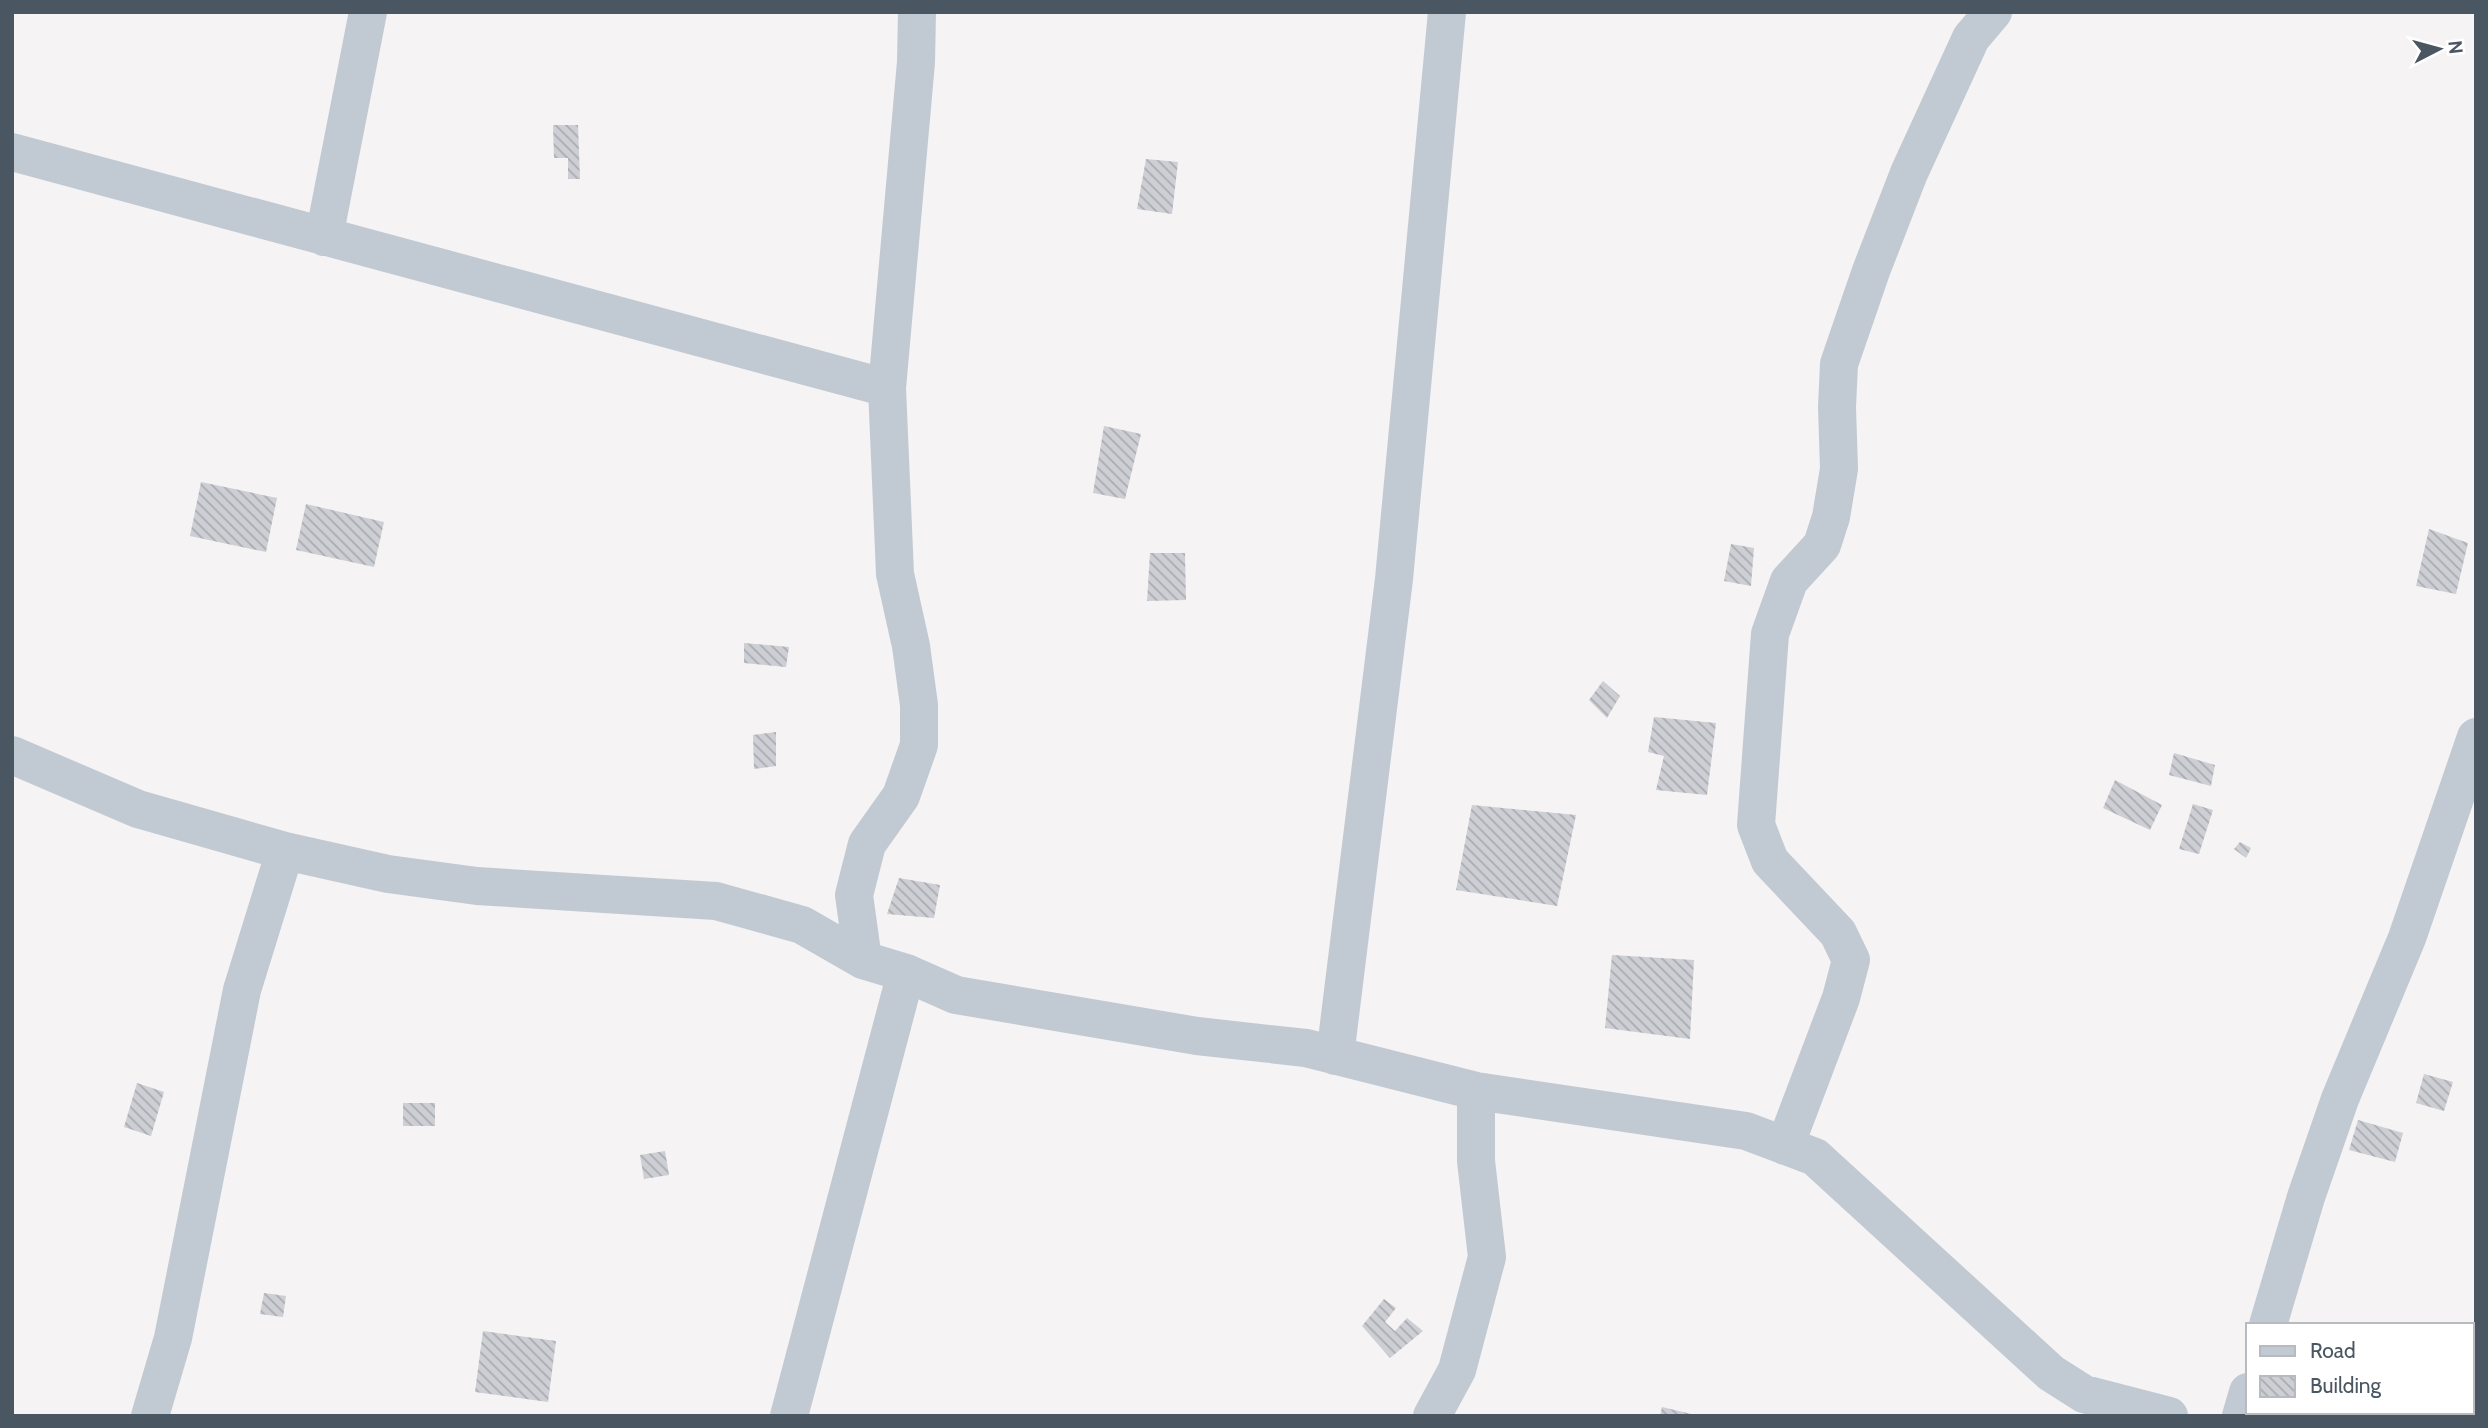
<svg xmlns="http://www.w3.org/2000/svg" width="2488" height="1428" viewBox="0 0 2488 1428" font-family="Cabin,sans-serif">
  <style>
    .building { fill: url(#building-back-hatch) }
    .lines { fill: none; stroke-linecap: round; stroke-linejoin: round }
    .minor { stroke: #c1cad2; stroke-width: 38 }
  </style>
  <defs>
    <pattern id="building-back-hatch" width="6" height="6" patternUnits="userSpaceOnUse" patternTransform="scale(1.75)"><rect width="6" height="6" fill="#cdcfd5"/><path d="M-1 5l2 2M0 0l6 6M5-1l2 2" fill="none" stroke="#a8abb0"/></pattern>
  </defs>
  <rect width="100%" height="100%" fill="#f5f3f3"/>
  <path class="building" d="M553 125H578L580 179H568V158H554Z
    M1146 159 1178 162 1172 214 1137 209Z
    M1104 426 1141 434 1125 499 1093 493Z
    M201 482 277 498 266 552 190 536Z
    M306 504 384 522 374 567 296 550Z
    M2429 529 2468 543 2456 594 2416 586Z
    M1731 544 1754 548 1751 586 1724 581Z
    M1150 553H1185L1186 600 1147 601Z
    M744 643 789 647 786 667 744 663Z
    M1603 681 1620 696 1607 718 1589 700Z
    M1654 717 1716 723 1707 795 1656 790 1664 756 1648 752Z
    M776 732V766L754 769 753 735Z
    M2174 753 2215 765 2211 786 2169 775Z
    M2115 780 2162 805 2150 830 2103 808Z
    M2193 804 2213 810 2199 854 2179 849Z
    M1472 805 1576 815 1557 906 1456 890Z
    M2240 842 2251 848 2246 858 2234 849Z
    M899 878 940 885 934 918 887 914Z
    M1612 955 1694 960 1690 1039 1605 1028Z
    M2424 1074 2453 1082 2444 1111 2416 1103Z
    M137 1083 164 1092 151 1136 124 1127Z
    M403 1103H435V1126H403Z
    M2358 1120 2403 1133 2395 1162 2349 1150Z
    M665 1151 669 1175 644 1179 640 1155Z
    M264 1293 286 1296 283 1317 260 1314Z
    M1384 1299 1396 1308 1385 1322 1395 1331 1407 1318 1423 1331 1390 1358 1362 1326Z
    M483 1331 556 1341 548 1402 475 1392Z
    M1662 1407 1696 1415 1695 1416H1660Z"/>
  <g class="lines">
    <path class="minor" d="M12 152 887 388
      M324 237 368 12
      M12 755 138 809 285 851 388 874 477 886 716 901 802 925 863 960 906 973 956 995 1197 1036 1306 1048 1476 1091 1746 1131 1815 1157 2051 1373 2084 1394 2169 1416
      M863 960 854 895 867 844 901 796 919 745V705L911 646 895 574 887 388 916 62 917 12
      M1335 1056 1394 579 1447 12
      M1785 1146 1841 998 1851 960 1838 933 1770 861 1756 825 1770 634 1789 581 1822 545 1831 517 1839 469 1837 407 1839 364 1871 271 1909 173 1971 38 1993 12
      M2268 1325 2306 1197 2340 1099 2407 938 2476 737
      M150 1416 173 1338 242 990 285 851
      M789 1416 906 973
      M1432 1416 1457 1370 1487 1257 1476 1161V1091
      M2241 1416 2248 1392"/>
  </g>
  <rect width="2488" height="1428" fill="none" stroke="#4a5661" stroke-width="28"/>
  <rect x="2246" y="1323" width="228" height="91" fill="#ffffff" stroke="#b7bbc0" stroke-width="2"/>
  <rect x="2260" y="1346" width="35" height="10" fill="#c1cad2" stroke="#b7bbc0" stroke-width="2"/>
  <text x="2310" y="1358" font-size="21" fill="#4a5661">Road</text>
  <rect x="2260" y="1376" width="35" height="21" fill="url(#building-back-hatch)" stroke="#b7bbc0" stroke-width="2"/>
  <text x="2310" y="1393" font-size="21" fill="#4a5661">Building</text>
  <g transform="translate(2439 49) rotate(84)" stroke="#ffffff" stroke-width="5" paint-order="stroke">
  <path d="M0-5L12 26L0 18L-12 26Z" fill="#4a5661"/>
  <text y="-10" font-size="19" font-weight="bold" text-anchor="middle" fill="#4a5661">N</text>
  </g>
</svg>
